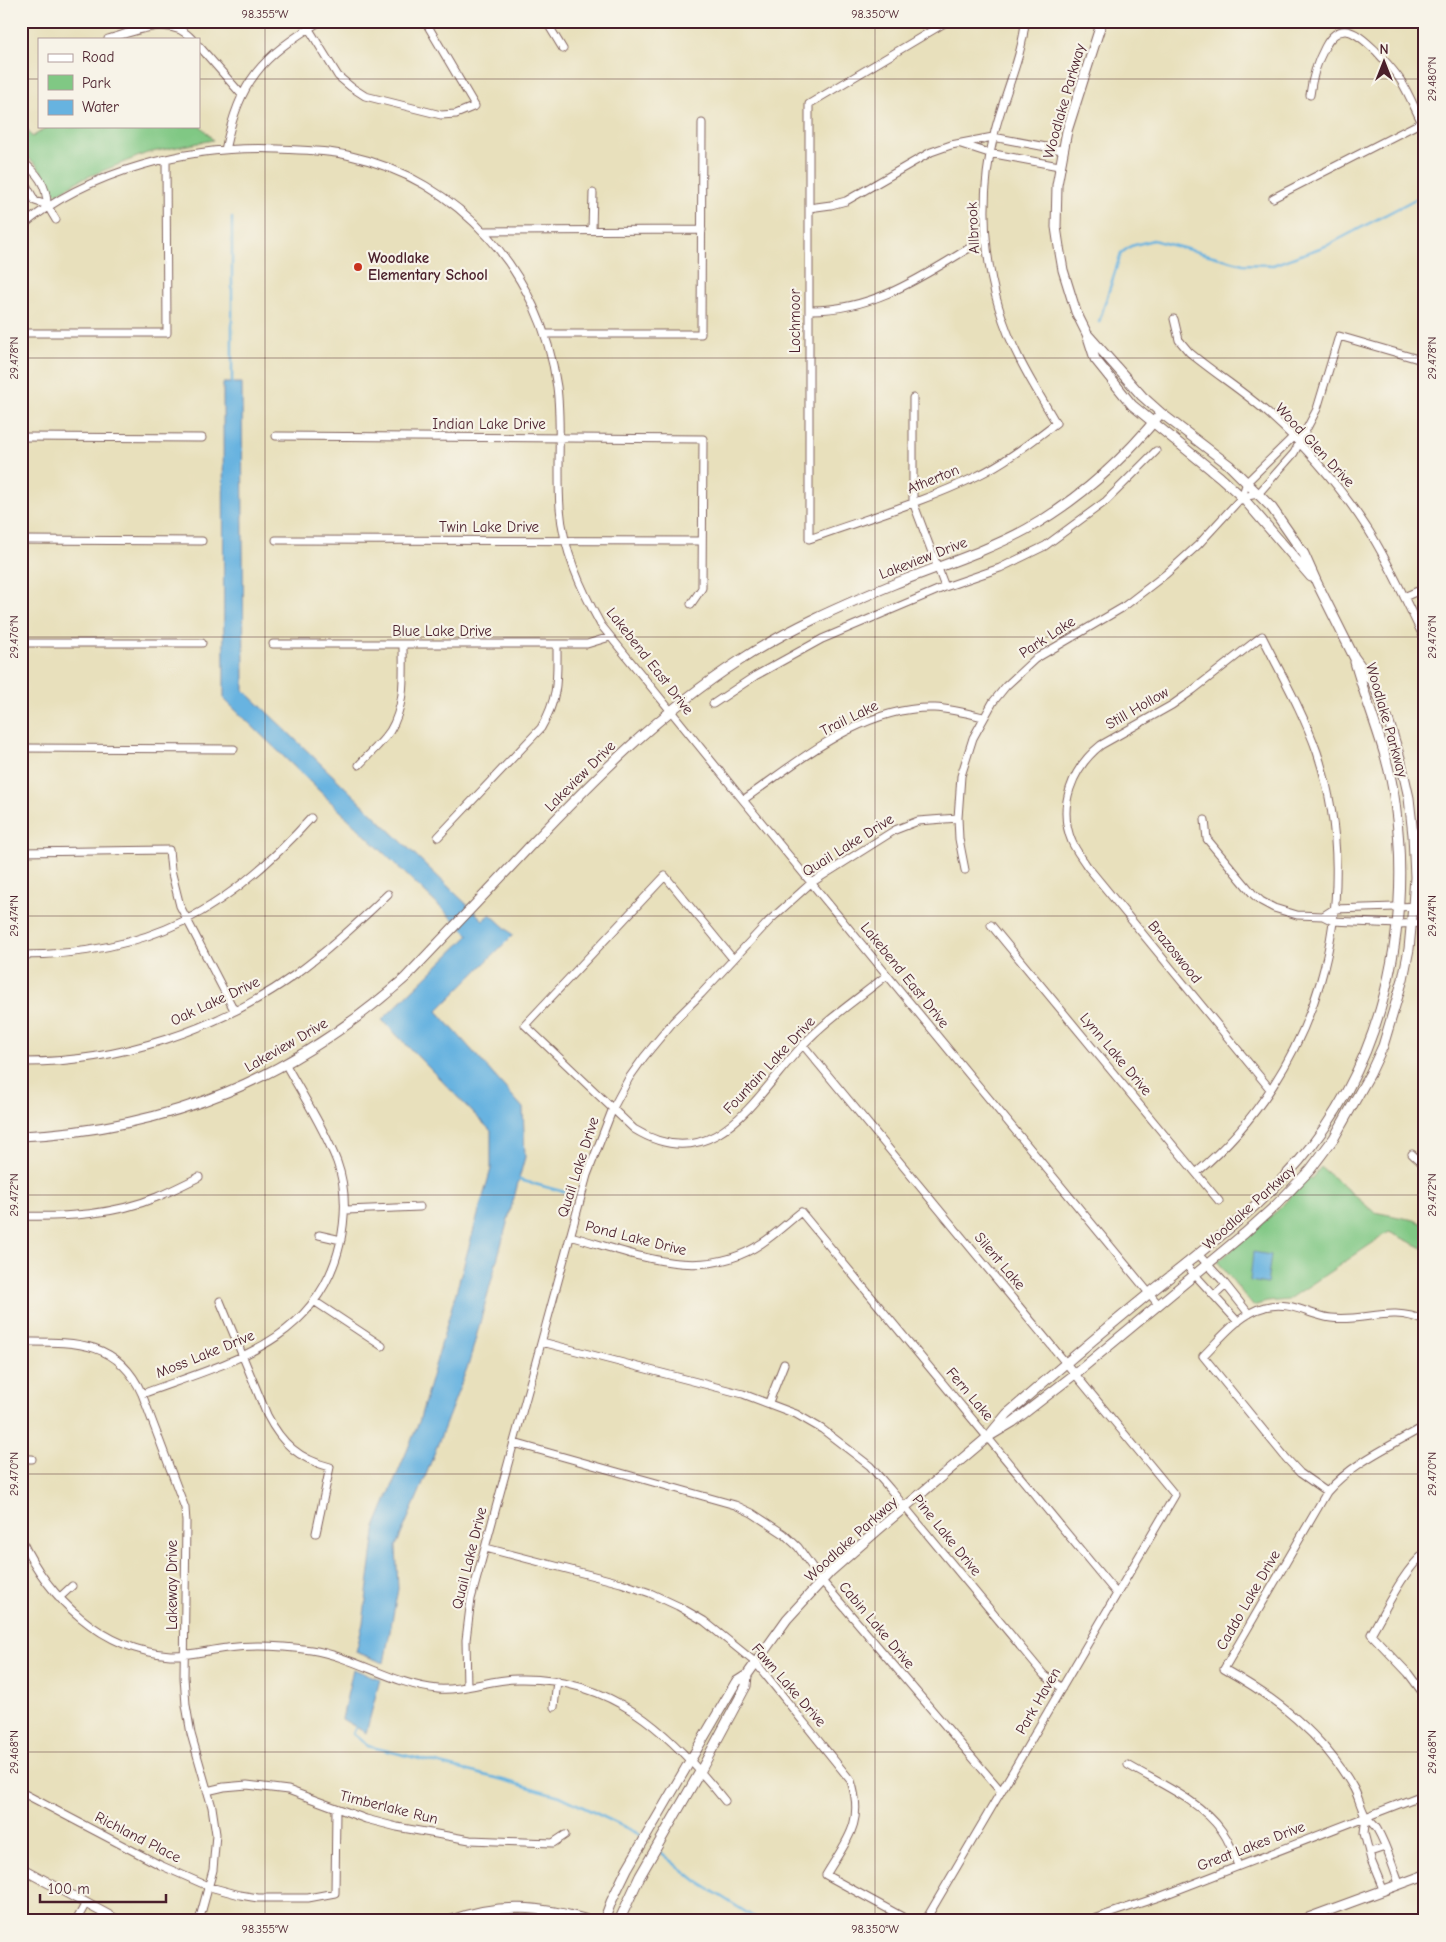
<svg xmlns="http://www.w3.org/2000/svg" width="1446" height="1942" viewBox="0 0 1446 1942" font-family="'Comic Neue',sans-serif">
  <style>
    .green { fill: #80c884; stroke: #657458 }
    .water { fill: #67b3e0; stroke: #586986 }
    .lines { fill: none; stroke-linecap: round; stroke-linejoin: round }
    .stream { stroke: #67b3e0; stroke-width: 2.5 }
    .minor-casing { stroke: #81635e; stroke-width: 9 }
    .tertiary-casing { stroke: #81635e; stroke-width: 11 }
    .minor { stroke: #fff; stroke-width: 7 }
    .tertiary { stroke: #fff; stroke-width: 9 }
    .ticks { fill: none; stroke: #4a1f2b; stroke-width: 1; stroke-opacity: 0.45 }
    .poi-dot { fill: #c8321e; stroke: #f7f3e8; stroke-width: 2 }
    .labels { text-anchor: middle; stroke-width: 4.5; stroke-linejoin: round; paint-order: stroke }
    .street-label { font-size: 15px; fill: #4a1f2b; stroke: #f7f3e8 }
    .poi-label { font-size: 15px; font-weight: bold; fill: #4a1f2b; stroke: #f7f3e8; text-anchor: start }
    .neatline { fill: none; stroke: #4a1f2b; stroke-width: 2 }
    .ticks-label { font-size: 12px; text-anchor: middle; fill: #4a1f2b }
  </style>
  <rect width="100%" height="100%" fill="#f7f3e8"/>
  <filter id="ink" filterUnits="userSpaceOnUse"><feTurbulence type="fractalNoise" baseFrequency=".02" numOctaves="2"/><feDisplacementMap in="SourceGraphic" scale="10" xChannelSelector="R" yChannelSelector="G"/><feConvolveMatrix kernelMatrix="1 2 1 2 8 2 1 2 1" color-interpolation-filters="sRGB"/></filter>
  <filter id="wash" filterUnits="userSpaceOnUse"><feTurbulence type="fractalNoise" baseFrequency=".0096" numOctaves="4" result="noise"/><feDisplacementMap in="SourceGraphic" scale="20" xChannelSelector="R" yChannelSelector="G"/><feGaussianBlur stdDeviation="1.12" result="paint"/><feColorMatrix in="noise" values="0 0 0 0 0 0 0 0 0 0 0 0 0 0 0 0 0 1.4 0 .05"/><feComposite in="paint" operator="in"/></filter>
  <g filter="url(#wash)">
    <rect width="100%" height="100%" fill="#e8e0bc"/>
    <path class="green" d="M21 120 32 137 49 126H199V124L213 140 147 153 80 180 58 193 53 192 37 165 27 157 21 148Z
      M1321 1167 1374 1212 1414 1220 1425 1225V1249L1389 1232 1288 1300 1267 1302 1253 1306 1218 1262 1279 1209 1308 1177 1311 1179Z"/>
    <path class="water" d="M223 383H242L244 690 483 920 490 914 513 935 437 1011 523 1108 525 1157 469 1363 419 1493 396 1546 398 1589 384 1663 356 1652 363 1623 376 1525 419 1422 491 1169V1131L382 1020 469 935 224 699Z
      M1253 1252 1271 1255 1267 1284 1250 1281Z
      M353 1669 380 1679 366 1733 342 1719Z"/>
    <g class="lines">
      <path class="stream" d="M232 218V385
        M1099 322 1121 253 1131 246 1153 240 1243 264 1273 265 1328 245 1425 194
        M516 1179 572 1194
        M357 1725 353 1734 368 1746 496 1778 560 1796 637 1833 642 1837
        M658 1850 698 1882 760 1921"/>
    </g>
  </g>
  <g filter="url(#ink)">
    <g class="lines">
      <defs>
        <path id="minor" d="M304 21 338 76 351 87 365 96 441 115 456 114 475 106 425 21
          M546 21 563 49
          M948 21 809 104V539C865 519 924 502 977 476 1006 462 1031 442 1056 423 1044 402 1031 382 1020 360 985 292 976 209 994 135 1002 99 1023 56 1025 21
          M108 39C134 32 170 14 192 39
          M199 46 242 95
          M1310 95C1312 77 1317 62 1325 47 1341 17 1359 35 1376 51 1385 61 1394 70 1401 81 1409 94 1415 109 1422 123
          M961 144 989 153 1059 166
          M225 150C240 80 261 57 321 21
          M21 161C37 172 47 185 47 205
          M21 172 22 178 35 201 47 205
          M1273 198 1424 121
          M47 205 56 220
          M809 208 831 205 846 201 931 152 951 145 993 137 1062 150
          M21 227C88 170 191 145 278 149 301 150 324 150 347 155 461 180 541 273 557 387 562 427 557 468 560 508 563 550 581 589 601 625L743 800 1158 1304
          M592 230 593 193
          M483 231 702 230
          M809 310C878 311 928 272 986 238
          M1174 319 1179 340 1189 352C1215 374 1245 392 1270 415 1308 449 1342 489 1369 531 1391 566 1407 604 1425 640
          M21 333H167L166 159
          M545 334H701L702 123
          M913 398V502L945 587 1000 568 1045 546 1106 501 1156 451
          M276 436 703 439 702 588 691 604
          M21 437 202 438
          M1242 497 1258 494 1294 453 1317 409 1339 336 1425 361
          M21 540 202 541
          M276 540 702 541
          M1404 597 1425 588
          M21 643H202
          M273 644H587L610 637
          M713 704 755 676 822 639 945 587
          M21 748 234 749
          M359 765C369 754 381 744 390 731 406 705 403 674 403 644
          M743 800C798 762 863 705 935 708 951 709 967 713 983 717
          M1205 820 1207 839 1253 894 1261 901 1274 908 1297 915 1323 916 1333 921 1398 924 1425 923
          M438 837 541 728C559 697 557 679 557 645
          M21 852 169 850 171 870 180 906 234 1010
          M965 870 959 839 958 818 961 776 973 738 993 702 1006 686 1035 659 1122 608 1166 574 1198 545 1242 497 1247 482 1293 437 1303 433
          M1323 916 1334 909 1425 906
          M991 925 1219 1201
          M21 955C148 955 227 912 311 818
          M733 959 665 876 525 1025 634 1129C715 1179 755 1096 802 1046 827 1019 859 998 887 975
          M803 1045 1175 1495 925 1921
          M21 1062C118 1063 218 1030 296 974 329 950 359 922 388 894
          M1412 1154 1425 1166
          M1196 1173C1317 1072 1367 902 1317 752 1303 712 1281 674 1262 636L1193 690 1172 705 1101 745C1072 768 1057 806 1072 842 1076 851 1082 858 1087 866L1270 1089
          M346 1210 420 1207
          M21 1216C67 1217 114 1215 157 1197 171 1191 185 1184 199 1177
          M319 1235 341 1240
          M570 1236C633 1253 701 1285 762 1243 776 1234 788 1222 801 1212L1117 1594
          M1198 1254 1222 1280 1249 1314
          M1185 1264 1238 1322
          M1214 1296 1226 1285
          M220 1301 267 1415C282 1444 299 1459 330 1467L316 1533
          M314 1301 382 1346
          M21 1342C72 1342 118 1339 142 1394L185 1508 186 1522 184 1677 186 1705 191 1734 212 1807 216 1834 213 1870 199 1921
          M542 1342 743 1394 796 1414 822 1429 870 1466 890 1489 1044 1675 1062 1688
          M142 1394C225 1363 317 1344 340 1244 346 1216 347 1189 337 1162 324 1128 303 1096 286 1065
          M769 1402 784 1364
          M514 1443 735 1505 752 1513 784 1534 798 1547 822 1581 1001 1791
          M21 1459H32
          M1327 1492 1300 1473 1286 1458 1203 1356C1220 1339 1240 1313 1265 1307 1290 1300 1308 1315 1331 1318 1365 1322 1391 1305 1425 1321
          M21 1539C49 1599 102 1650 170 1655 189 1656 208 1650 227 1648 255 1644 283 1646 311 1650 355 1657 394 1685 438 1689 465 1691 491 1679 518 1679 612 1677 670 1732 725 1801
          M486 1548 621 1583 650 1593 678 1606 704 1621 756 1663 851 1781C865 1823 846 1841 826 1875L910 1921
          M1425 1553C1402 1572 1386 1609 1371 1634L1408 1673 1425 1696
          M59 1598 72 1586
          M467 1687 466 1640 471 1599 587 1175 613 1108 629 1078 644 1057 673 1022 701 994 770 920 811 883 895 830 918 821 958 818
          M554 1707 557 1681
          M1128 1765C1160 1784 1200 1800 1222 1831 1230 1842 1234 1854 1238 1866
          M207 1791 224 1787 247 1785 288 1790 366 1819 397 1827 470 1840 553 1843 565 1835
          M21 1792 160 1865 210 1887 240 1895 258 1898H308L335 1893 336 1809
          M1366 1816 1364 1833 1371 1860 1383 1889
          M1370 1852 1385 1847
          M1399 1883C1392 1865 1387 1846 1377 1829 1374 1824 1368 1820 1365 1815 1360 1806 1358 1795 1353 1787 1322 1734 1276 1698 1224 1669L1327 1492C1353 1462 1391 1446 1425 1426
          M76 1921 86 1903
          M1087 1921 1159 1897 1425 1794"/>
        <path id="tertiary" d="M1102 21 1067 131 1057 185 1056 227 1059 247 1063 270 1076 312 1087 334 1095 359 1132 405 1220 477 1242 497 1311 577
          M21 1136C172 1129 292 1078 405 978 447 934 489 890 531 845 595 778 660 712 739 661 788 629 841 606 894 584 939 566 985 552 1027 529 1079 500 1124 459 1161 413
          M992 1432 1007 1414C1054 1373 1102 1332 1151 1292 1202 1251 1255 1211 1299 1161 1383 1063 1412 929 1395 803 1389 754 1368 709 1355 662
          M21 1868 119 1921
          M449 1921C498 1902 541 1906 591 1921
          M604 1921 611 1902 627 1869 736 1682 747 1675 787 1619 831 1571 879 1529 988 1437 1013 1422 1075 1374 1245 1233 1276 1205 1310 1170 1334 1138 1370 1074 1383 1046 1403 979 1409 949 1413 906 1415 877 1413 835 1409 798 1400 758 1388 719 1373 683 1354 657 1317 583 1304 554 1272 508 1229 465 1161 413 1142 396 1087 334
          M619 1921 640 1876 701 1770 746 1686 747 1675
          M1300 1921 1425 1875"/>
      </defs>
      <use href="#minor" class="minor-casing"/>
      <use href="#tertiary" class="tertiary-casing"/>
      <use href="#minor" class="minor"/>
      <use href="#tertiary" class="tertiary"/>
    </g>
  </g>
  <path class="ticks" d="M265 21V1921M875 21V1921M21 79H39M199 79H1425M21 358H1425M21 637H1425M21 916H1425M21 1195H1425M21 1474H1425M21 1752H1425"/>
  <circle class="poi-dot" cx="358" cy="267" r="5"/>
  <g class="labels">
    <g class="street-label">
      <text transform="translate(1064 101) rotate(-74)" y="5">Woodlake Parkway</text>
      <text transform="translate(973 228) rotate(-93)" y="5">Allbrook</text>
      <text transform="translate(795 321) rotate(-90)" y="5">Lochmoor</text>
      <text x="489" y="429">Indian Lake Drive</text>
      <text transform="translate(1315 445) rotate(47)" y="5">Wood Glen Drive</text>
      <text transform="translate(933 479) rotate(-22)" y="5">Atherton</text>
      <text x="489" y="532">Twin Lake Drive</text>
      <text transform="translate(923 558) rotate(-21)" y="5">Lakeview Drive</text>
      <text x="442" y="636">Blue Lake Drive</text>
      <text transform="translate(1047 637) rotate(-33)" y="5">Park Lake</text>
      <text transform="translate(650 661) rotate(52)" y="5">Lakebend East Drive</text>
      <text transform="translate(1137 708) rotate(-30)" y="5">Still Hollow</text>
      <text transform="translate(849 718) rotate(-26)" y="5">Trail Lake</text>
      <text transform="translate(1387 720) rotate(74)" y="5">Woodlake Parkway</text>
      <text transform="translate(580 776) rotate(-45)" y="5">Lakeview Drive</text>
      <text transform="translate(848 845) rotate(-32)" y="5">Quail Lake Drive</text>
      <text transform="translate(1175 952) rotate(51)" y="5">Brazoswood</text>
      <text transform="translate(905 975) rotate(51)" y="5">Lakebend East Drive</text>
      <text transform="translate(215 1001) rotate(-25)" y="5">Oak Lake Drive</text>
      <text transform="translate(286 1045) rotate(-30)" y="5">Lakeview Drive</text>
      <text transform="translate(1116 1054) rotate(50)" y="5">Lynn Lake Drive</text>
      <text transform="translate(769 1065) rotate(-47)" y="5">Fountain Lake Drive</text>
      <text transform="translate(578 1167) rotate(-72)" y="5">Quail Lake Drive</text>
      <text transform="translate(1249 1207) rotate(-42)" y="5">Woodlake Parkway</text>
      <text transform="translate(636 1238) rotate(14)" y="5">Pond Lake Drive</text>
      <text transform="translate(1000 1261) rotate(50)" y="5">Silent Lake</text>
      <text transform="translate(205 1354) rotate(-22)" y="5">Moss Lake Drive</text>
      <text transform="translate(970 1394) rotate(50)" y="5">Fern Lake</text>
      <text transform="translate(947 1535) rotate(51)" y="5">Pine Lake Drive</text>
      <text transform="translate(851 1539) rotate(-42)" y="5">Woodlake Parkway</text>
      <text transform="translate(469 1558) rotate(-76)" y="5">Quail Lake Drive</text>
      <text transform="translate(172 1585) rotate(-90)" y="5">Lakeway Drive</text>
      <text transform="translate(1248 1600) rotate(-60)" y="5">Caddo Lake Drive</text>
      <text transform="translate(877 1625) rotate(50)" y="5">Cabin Lake Drive</text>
      <text transform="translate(789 1685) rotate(49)" y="5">Fawn Lake Drive</text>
      <text transform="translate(1038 1701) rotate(-60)" y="5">Park Haven</text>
      <text transform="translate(389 1807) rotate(14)" y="5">Timberlake Run</text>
      <text transform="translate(138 1837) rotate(27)" y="5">Richland Place</text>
      <text transform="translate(1251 1846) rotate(-21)" y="5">Great Lakes Drive</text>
    </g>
    <g class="poi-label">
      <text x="368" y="263">Woodlake<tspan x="368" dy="17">Elementary School</tspan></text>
    </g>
  </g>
  <rect width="1446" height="1942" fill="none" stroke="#f7f3e8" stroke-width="55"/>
  <rect x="38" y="38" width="162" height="90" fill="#f7f3e8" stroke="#b29e9c"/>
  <rect x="48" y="54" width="25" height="8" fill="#ffffff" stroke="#b29e9c"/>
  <text x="82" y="62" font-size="15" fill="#4a1f2b">Road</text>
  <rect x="48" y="75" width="25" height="15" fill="#80c884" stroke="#b29e9c"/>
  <text x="82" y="88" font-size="15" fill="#4a1f2b">Park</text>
  <rect x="48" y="100" width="25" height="15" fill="#67b3e0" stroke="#b29e9c"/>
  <text x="82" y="112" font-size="15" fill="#4a1f2b">Water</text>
  <g transform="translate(1384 62)" stroke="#f7f3e8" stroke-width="4" paint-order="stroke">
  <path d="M0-4L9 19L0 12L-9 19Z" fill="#4a1f2b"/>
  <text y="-8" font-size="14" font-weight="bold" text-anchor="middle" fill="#4a1f2b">N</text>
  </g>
  <path d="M40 1894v8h126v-8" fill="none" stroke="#4a1f2b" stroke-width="2.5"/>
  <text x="48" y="1894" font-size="15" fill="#4a1f2b" stroke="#f7f3e8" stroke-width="4" paint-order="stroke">100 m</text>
  <rect x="28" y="28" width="1390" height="1886" class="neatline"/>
  <g class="ticks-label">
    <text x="265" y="18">98.355°W</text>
    <text x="875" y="18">98.350°W</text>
    <text transform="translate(1432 79) rotate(-90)" y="4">29.480°N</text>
    <text transform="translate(14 358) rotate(-90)" y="4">29.478°N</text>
    <text transform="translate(1432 358) rotate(-90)" y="4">29.478°N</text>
    <text transform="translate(14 637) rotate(-90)" y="4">29.476°N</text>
    <text transform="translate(1432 637) rotate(-90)" y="4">29.476°N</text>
    <text transform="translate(14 916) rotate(-90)" y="4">29.474°N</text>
    <text transform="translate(1432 916) rotate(-90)" y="4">29.474°N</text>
    <text transform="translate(14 1195) rotate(-90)" y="4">29.472°N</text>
    <text transform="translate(1432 1195) rotate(-90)" y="4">29.472°N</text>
    <text transform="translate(14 1474) rotate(-90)" y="4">29.470°N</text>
    <text transform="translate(1432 1474) rotate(-90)" y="4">29.470°N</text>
    <text transform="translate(14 1752) rotate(-90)" y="4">29.468°N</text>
    <text transform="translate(1432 1752) rotate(-90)" y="4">29.468°N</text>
    <text x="265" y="1933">98.355°W</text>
    <text x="875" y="1933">98.350°W</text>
  </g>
</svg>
